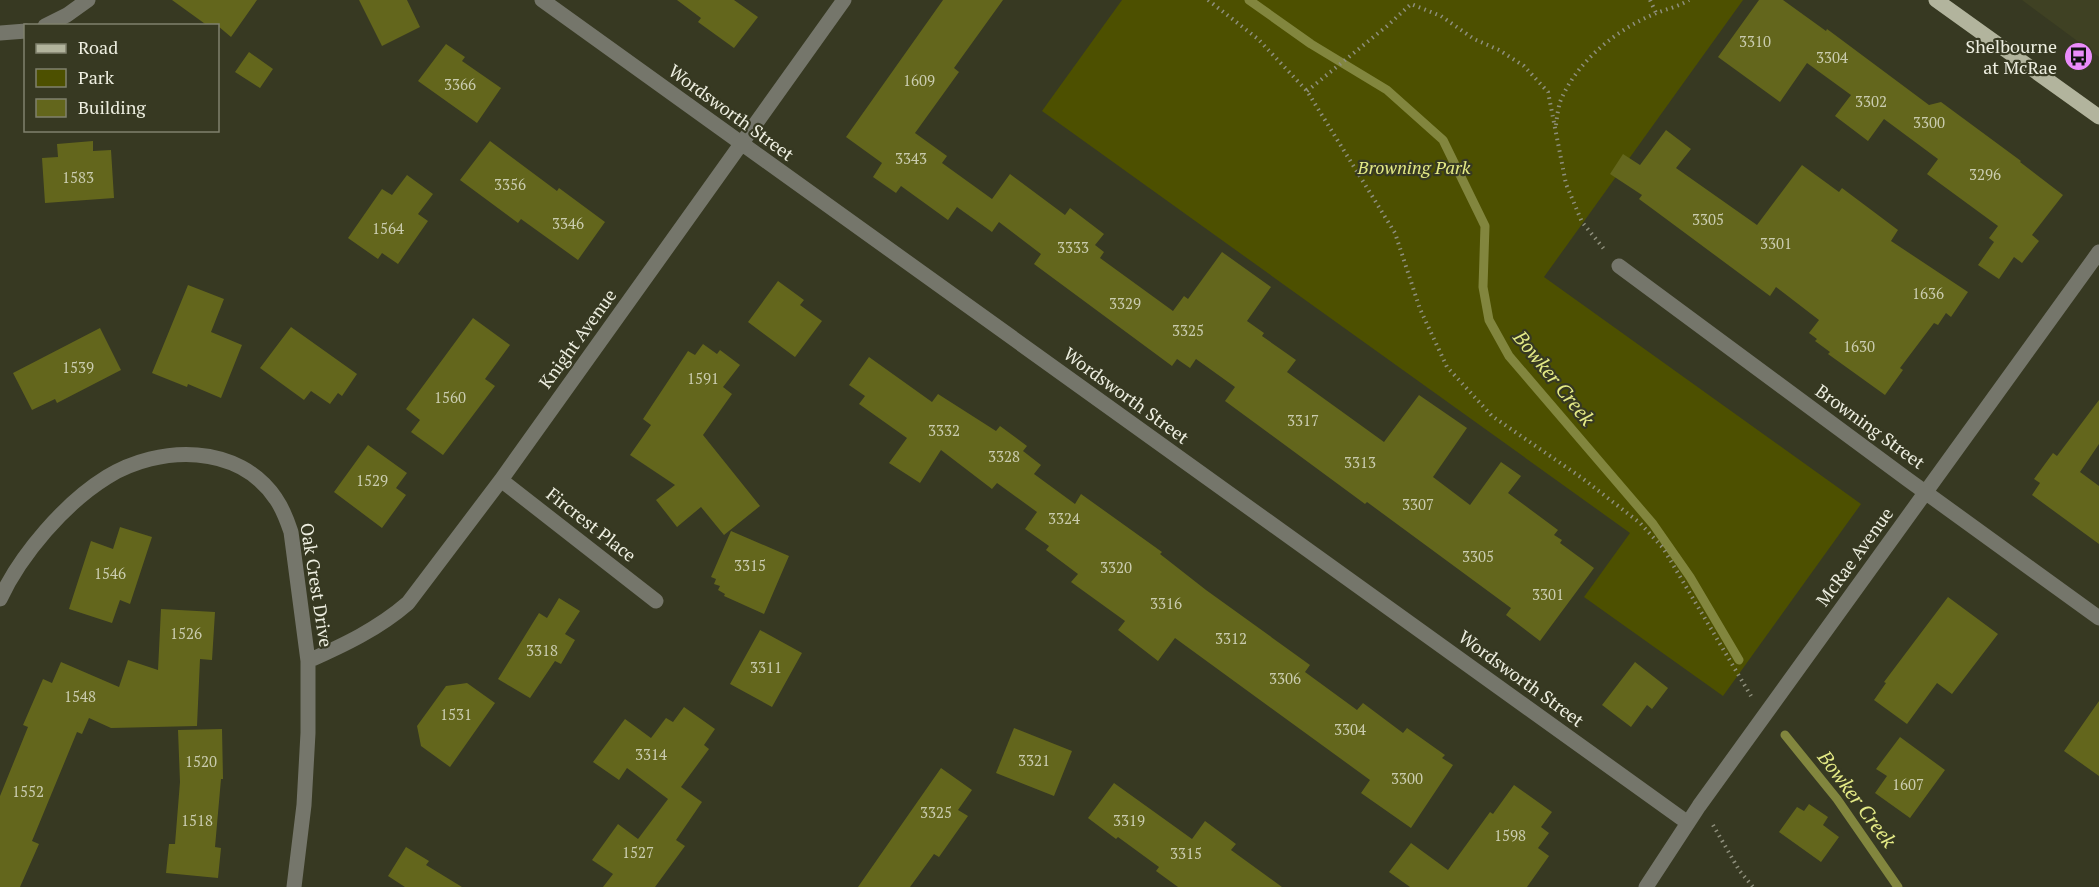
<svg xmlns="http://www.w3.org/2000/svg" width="2099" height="887" viewBox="0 0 2099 887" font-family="'PT Serif',serif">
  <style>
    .built { fill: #3f4123 }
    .green { fill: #4d5000 }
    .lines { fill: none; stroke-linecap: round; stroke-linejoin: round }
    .stream { stroke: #82863e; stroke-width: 9 }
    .building { fill: #63661c }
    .path { stroke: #8e8f7c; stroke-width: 4; stroke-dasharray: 1.5 4.5; stroke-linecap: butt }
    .minor { stroke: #75766b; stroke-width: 15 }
    .major { stroke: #b2b49d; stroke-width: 15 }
    .labels { text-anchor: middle; stroke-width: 4.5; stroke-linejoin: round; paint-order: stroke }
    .number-label { font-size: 15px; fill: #caccaf }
    .poi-label { font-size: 18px; fill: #edeee0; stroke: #373922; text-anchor: end }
    .street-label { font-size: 18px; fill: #edeee0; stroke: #373922 }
    .park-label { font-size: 18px; font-style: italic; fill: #e4ea85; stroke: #373922 }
    .water-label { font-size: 20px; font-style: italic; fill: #e5eb86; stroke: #373922 }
  </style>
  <rect width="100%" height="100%" fill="#373922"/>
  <path class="built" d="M2022 0H2099V57Z"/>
  <path class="green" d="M1122 0H1743L1544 277 1861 504 1723 696 1584 597 1630 533 1042 111Z"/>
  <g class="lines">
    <path class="stream" d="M1249 0 1311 44 1387 90 1443 140 1485 226 1483 287 1489 320 1509 356 1653 524 1690 577 1739 660
      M1785 735 1837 799 1898 887"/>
  </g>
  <path class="building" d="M172 0H257L231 37 218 26H208Z
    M359 0H407L420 27 382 46Z
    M677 0H734L758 17 734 48 698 22 701 18Z
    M943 0H1003L954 68 959 72 915 133 947 156 942 163 992 199 1010 174 1065 215 1070 208 1104 234 1095 245 1104 252 1100 258 1173 311 1184 296 1188 299 1222 252 1271 287 1247 321 1264 333 1262 336 1296 360 1287 372 1384 442 1419 395 1467 428 1433 477 1470 505 1501 462 1521 476 1508 493 1558 530 1554 535 1562 540 1560 543 1594 568 1540 641 1506 615 1511 608 1367 502 1365 504 1225 401 1235 387 1196 359 1190 368 1177 359 1172 366 1034 264 1041 254 999 222 992 232 957 207 948 220 901 186 896 193 873 177 882 163 846 137Z
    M1759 0H1783L1826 31 1827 29 1929 105 1941 102 2021 161 2020 162 2063 195 2032 235 2039 241 2022 263 2014 257 1999 279 1978 265 1994 242 1989 238 1998 226 1927 174 1938 159 1884 119 1868 141 1835 116 1851 95 1807 63 1780 102 1718 57Z
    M446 44 465 57 462 61 501 88 477 123 418 81Z
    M249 52 273 69 260 88 235 72Z
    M1666 130 1691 149 1676 168 1757 225 1802 165 1839 192 1842 188 1898 230 1891 241 1968 292 1951 317 1946 313 1938 325 1934 323 1900 368 1903 370 1885 395 1828 354 1830 352 1815 341 1817 339 1809 333 1819 320 1776 287 1770 296 1654 210 1639 199 1642 195 1610 174 1623 154 1640 165Z
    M93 141V151L111 150 114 198 45 203 42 158 58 157 57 144Z
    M490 141 557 191 559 188 605 222 578 260 521 219 518 223 460 180Z
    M407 175 433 194 418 214 428 221 398 264 382 253 378 259 348 238 382 189 392 195Z
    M778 281 804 300 800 305 822 321 795 357 748 322Z
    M188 285 224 299 211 332 242 345 221 398 188 384 187 387 152 373Z
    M473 318 510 345 485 379 495 386 443 455 411 432 420 420 406 409Z
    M291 327 357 374 342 396 338 393 330 404 311 391 304 400 260 368Z
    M100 328 121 370 57 403 55 399 32 410 13 373Z
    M703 344 717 354 720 350 740 365 723 387 732 394 703 435 760 506 724 535 701 507 677 527 656 500 675 485 630 455 651 425 643 419 688 351 695 355Z
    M869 357 932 402 938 394 996 431 1000 426 1027 446 1023 451 1041 465 1034 474 1075 504 1081 494 1162 552 1160 554 1206 590 1310 665 1305 672 1357 710 1363 703 1403 733 1407 728 1445 755 1442 758 1453 765 1411 828 1361 793 1370 780 1175 638 1158 661 1118 630 1125 621 1071 582 1078 574 1046 550 1049 546 1025 529 1037 512 997 483 992 489 941 450 920 483 889 463 907 438 859 404 865 396 849 385Z
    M2099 400V444L2080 472 2099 486V544L2032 495 2040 483 2034 479 2053 453 2057 456Z
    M368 445 407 473 396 488 406 495 382 528 334 492Z
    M120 527 152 537 130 604 120 600 112 623 69 609 91 541 113 549Z
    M731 531 789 556 764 614 724 596 725 594 718 590 720 586 714 584 716 579 711 577Z
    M1948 597 1998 634 1952 694 1937 683 1907 724 1874 700 1886 683 1884 682Z
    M559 598 580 611 565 634 575 640 561 664 555 661 530 698 498 679 539 613 547 618Z
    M161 609 215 612 212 660 200 659 197 726 111 728 89 718 82 734 77 732 32 841 39 844 20 887H0V796L28 727 23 725 43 679 52 683 61 662 119 687 128 660 158 670Z
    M760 630 802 653 772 707 730 684Z
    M1635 662 1668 688 1652 709 1647 705 1631 727 1602 705Z
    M467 683 495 703 450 767 421 746 417 726 446 686Z
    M2099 701V776L2064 751Z
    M684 707 715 729 704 745 709 749 681 787 702 802 676 840 685 846 655 887H603L613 874 592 860 618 824 638 839 668 799 627 768 619 780 593 762 625 719 651 738 666 718 673 722Z
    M1014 728 1072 751 1054 796 996 773Z
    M222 729 223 779H221L215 847 221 848 218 878 166 873 169 844H175L180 782 178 730Z
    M1900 737 1945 770 1910 818 1875 793 1887 776 1876 769Z
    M941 768 972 790 958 810 968 816 939 857 934 854 910 887H858Z
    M1114 783 1192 839 1205 821 1236 844 1231 850 1282 887H1178L1156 871 1159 867 1118 837 1116 839 1088 818Z
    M1514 785 1552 812 1541 827 1549 833 1538 848 1549 856 1527 887H1410L1389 872 1411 843 1448 870 1490 812 1493 814Z
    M1809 804 1828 817 1823 825 1839 837 1821 862 1779 832 1797 807 1804 811Z
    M406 847 429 861 426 865 462 887H405L388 876Z"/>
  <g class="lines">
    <path class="path" d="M1208 0 1258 39 1307 91 1395 233 1420 309 1447 367 1492 416 1582 478 1640 523 1663 548 1751 696
      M1650 0 1656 13
      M1307 91 1387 26 1411 4 1441 16 1474 39 1499 50 1524 66 1548 92 1566 184 1582 222 1604 249
      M1556 125C1557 117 1558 109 1560 102 1576 62 1616 30 1654 14 1666 9 1678 7 1689 0
      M1713 825 1739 870 1753 887"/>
    <path class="minor" d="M542 0 1688 823
      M45 26 67 15 88 0
      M0 33 26 31
      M1619 266 1907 479 2099 618
      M501 480 656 601
      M0 599C21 554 65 503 107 477 159 445 239 443 276 499 283 509 287 520 291 532L308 661V733L304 805 294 887
      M308 661C344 645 378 629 408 603L501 480 844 0
      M1646 887 1699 806 2099 252"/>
    <path class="major" d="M1936 0 2099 117"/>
  </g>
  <defs>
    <symbol id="bus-disc" viewBox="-11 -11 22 22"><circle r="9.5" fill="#eb8cfb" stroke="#373922"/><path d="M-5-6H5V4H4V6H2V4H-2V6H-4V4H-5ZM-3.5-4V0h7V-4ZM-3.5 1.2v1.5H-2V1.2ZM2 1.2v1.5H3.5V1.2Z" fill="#111"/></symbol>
  </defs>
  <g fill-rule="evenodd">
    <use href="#bus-disc" x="2062" y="40" width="33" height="33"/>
  </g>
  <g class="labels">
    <g class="number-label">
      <text x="1755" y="47">3310</text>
      <text x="1832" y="63">3304</text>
      <text x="919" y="86">1609</text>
      <text x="460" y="90">3366</text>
      <text x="1871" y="107">3302</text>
      <text x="1929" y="128">3300</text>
      <text x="911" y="164">3343</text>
      <text x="1985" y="180">3296</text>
      <text x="78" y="183">1583</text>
      <text x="510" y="190">3356</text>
      <text x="1708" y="225">3305</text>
      <text x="568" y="229">3346</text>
      <text x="388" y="234">1564</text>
      <text x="1776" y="249">3301</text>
      <text x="1073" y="253">3333</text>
      <text x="1928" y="299">1636</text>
      <text x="1125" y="309">3329</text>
      <text x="1188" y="336">3325</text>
      <text x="1859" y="352">1630</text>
      <text x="78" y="373">1539</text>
      <text x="703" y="384">1591</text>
      <text x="450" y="403">1560</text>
      <text x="1303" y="426">3317</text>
      <text x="944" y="436">3332</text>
      <text x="1004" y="462">3328</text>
      <text x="1360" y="468">3313</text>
      <text x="372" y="486">1529</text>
      <text x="1418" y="510">3307</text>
      <text x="1064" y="524">3324</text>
      <text x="1478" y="562">3305</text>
      <text x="750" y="571">3315</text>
      <text x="1116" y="573">3320</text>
      <text x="110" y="579">1546</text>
      <text x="1548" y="600">3301</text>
      <text x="1166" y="609">3316</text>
      <text x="186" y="639">1526</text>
      <text x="1231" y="644">3312</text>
      <text x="542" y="656">3318</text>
      <text x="766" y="673">3311</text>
      <text x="1285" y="684">3306</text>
      <text x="80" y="702">1548</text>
      <text x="456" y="720">1531</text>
      <text x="1350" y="735">3304</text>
      <text x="651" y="760">3314</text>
      <text x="1034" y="766">3321</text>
      <text x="201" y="767">1520</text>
      <text x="1407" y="784">3300</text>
      <text x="1908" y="790">1607</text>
      <text x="28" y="797">1552</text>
      <text x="936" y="818">3325</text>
      <text x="197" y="826">1518</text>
      <text x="1129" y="826">3319</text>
      <text x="1510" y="841">1598</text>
      <text x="638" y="858">1527</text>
      <text x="1186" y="859">3315</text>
    </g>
    <g class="poi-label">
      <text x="2057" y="53">Shelbourne<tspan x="2057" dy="21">at McRae</tspan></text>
    </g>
    <g class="street-label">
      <text transform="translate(731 113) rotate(36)" y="6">Wordsworth Street</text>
      <text transform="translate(578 339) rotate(-54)" y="6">Knight Avenue</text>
      <text transform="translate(1126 396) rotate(36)" y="6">Wordsworth Street</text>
      <text transform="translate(1870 427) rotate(36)" y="6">Browning Street</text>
      <text transform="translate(591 525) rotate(38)" y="6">Fircrest Place</text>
      <text transform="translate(1855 557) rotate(-54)" y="6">McRae Avenue</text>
      <text transform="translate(316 585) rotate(81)" y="6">Oak Crest Drive</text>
      <text transform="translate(1521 679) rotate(36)" y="6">Wordsworth Street</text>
    </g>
    <g class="park-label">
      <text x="1414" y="174">Browning Park</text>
    </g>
    <g class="water-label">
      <text transform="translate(1554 378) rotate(51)" y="7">Bowker Creek</text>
      <text transform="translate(1857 799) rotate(53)" y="7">Bowker Creek</text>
    </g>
  </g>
  <rect x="24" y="24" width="195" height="108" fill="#373922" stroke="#80816e" stroke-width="1.5"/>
  <rect x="36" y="44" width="30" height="9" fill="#b2b49d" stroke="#80816e" stroke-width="1.5"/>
  <text x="78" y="54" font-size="18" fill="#edeee0">Road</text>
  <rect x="36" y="69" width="30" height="18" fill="#4d5000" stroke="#80816e" stroke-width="1.5"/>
  <text x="78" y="84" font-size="18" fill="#edeee0">Park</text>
  <rect x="36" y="99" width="30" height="18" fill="#63661c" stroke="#80816e" stroke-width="1.5"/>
  <text x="78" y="114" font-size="18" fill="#edeee0">Building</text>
</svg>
